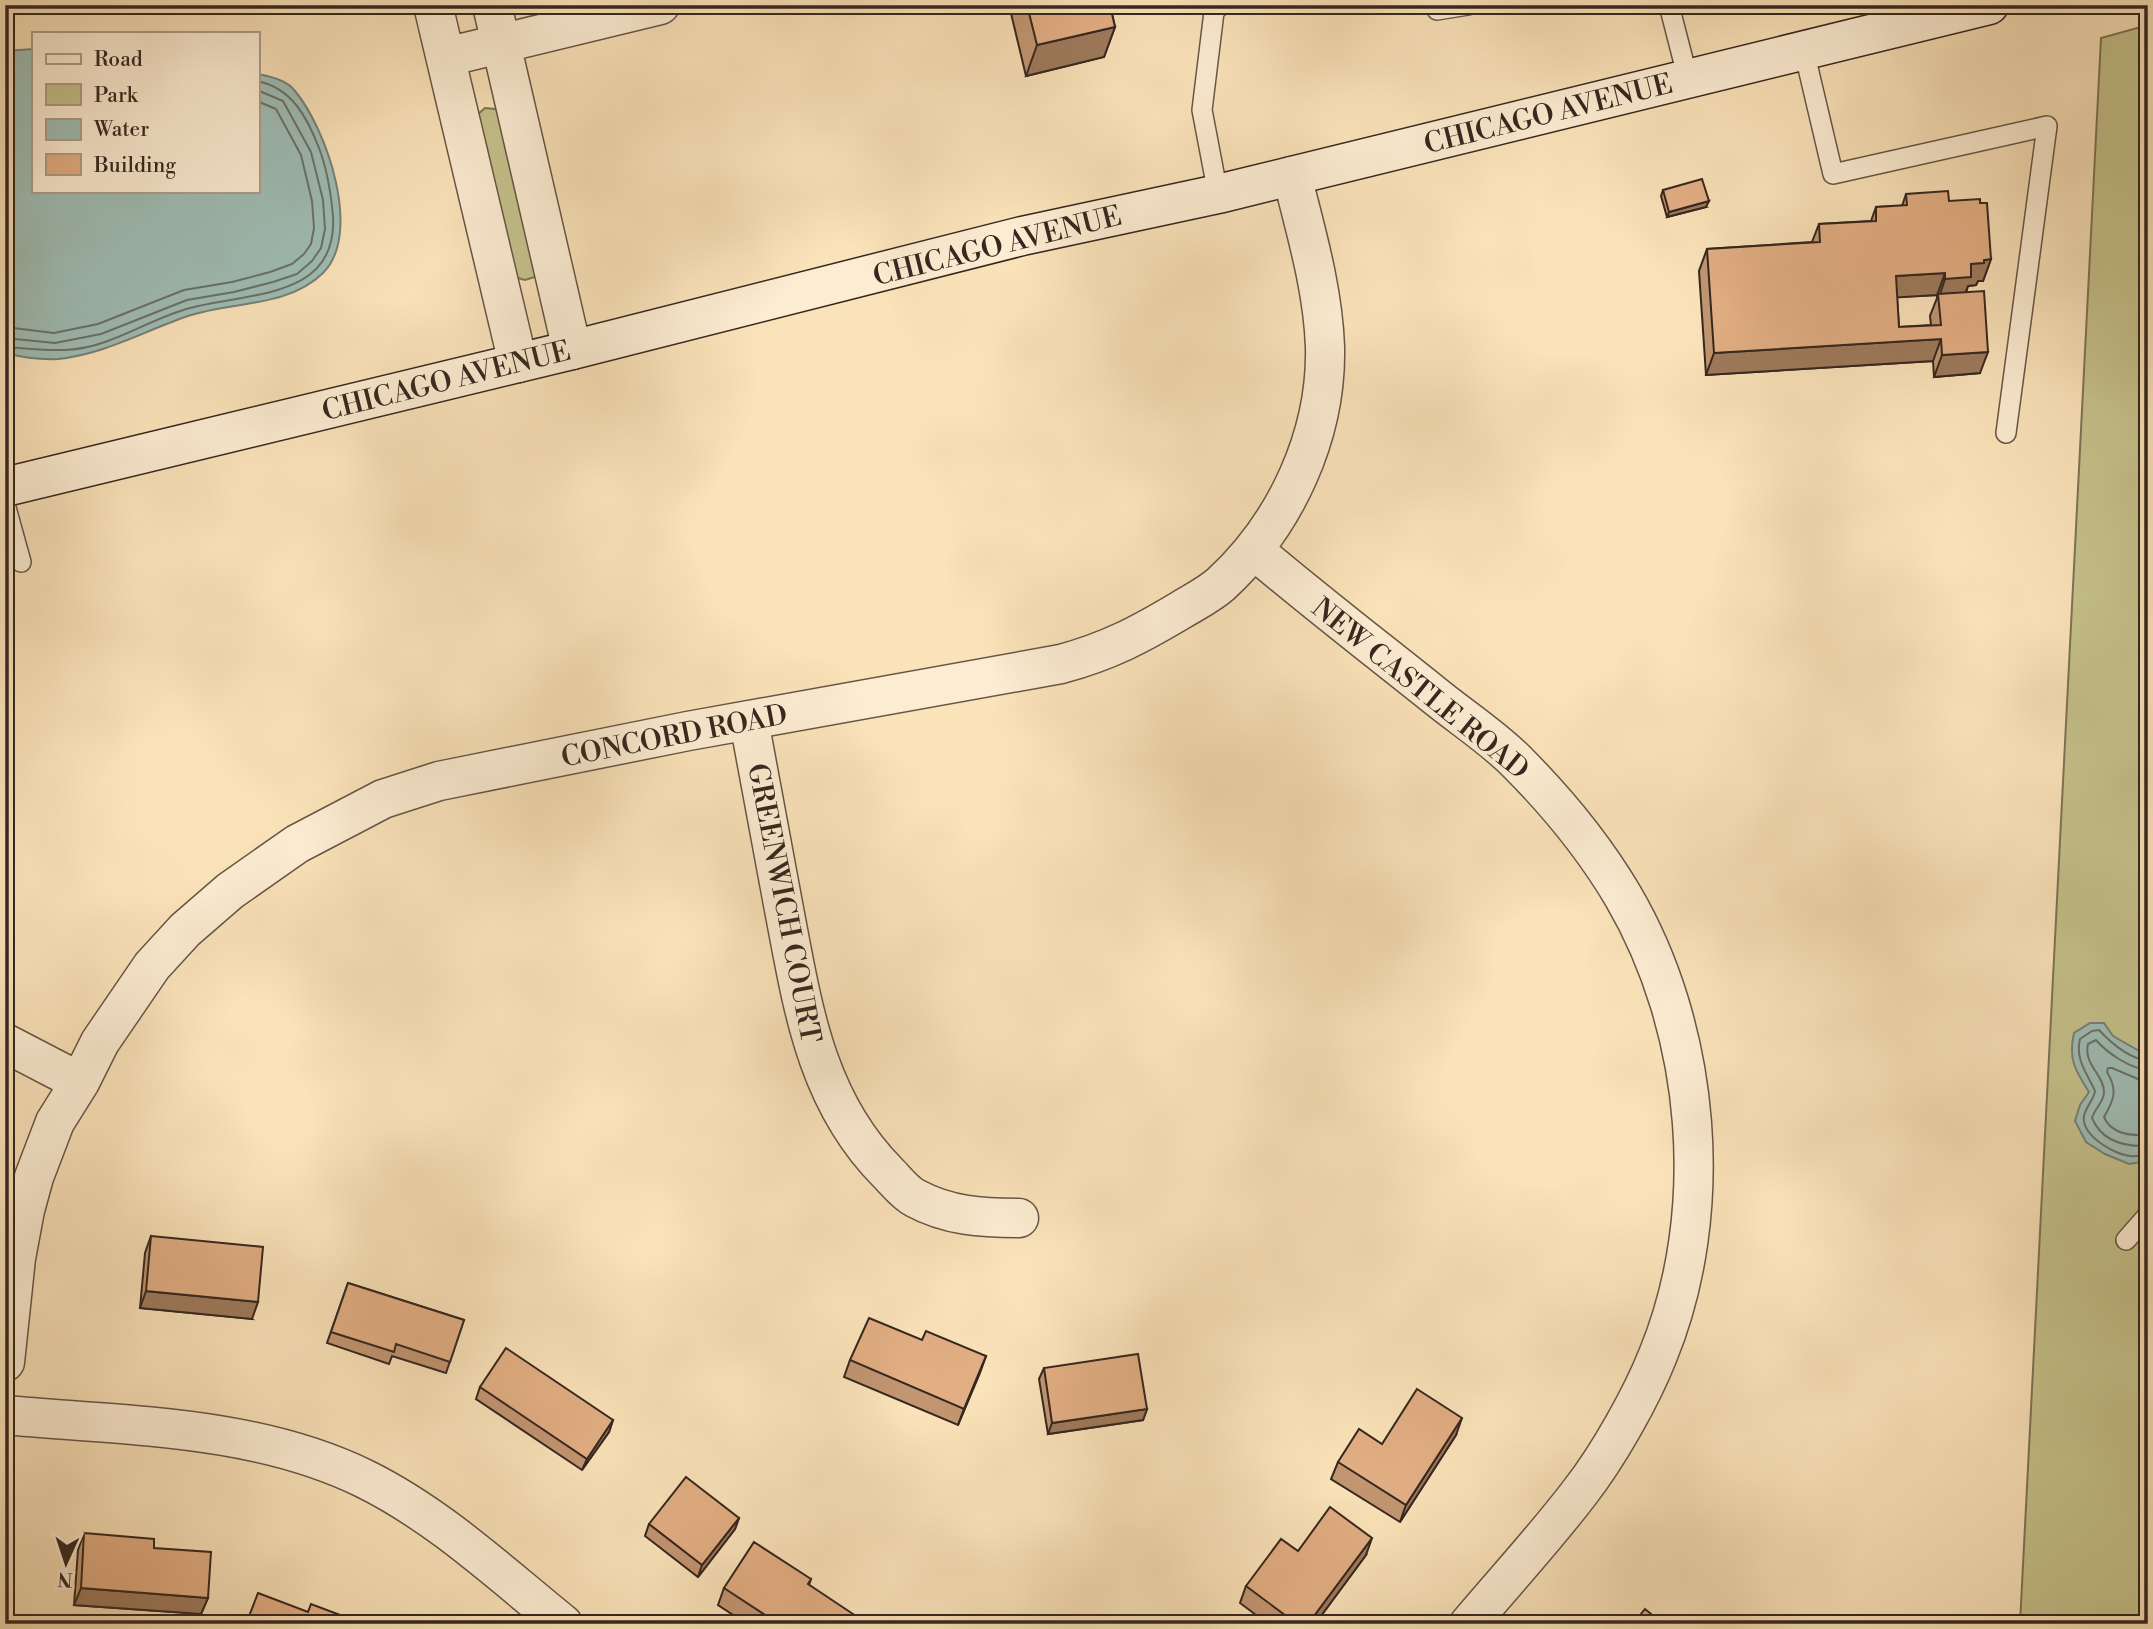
<svg xmlns="http://www.w3.org/2000/svg" width="2153" height="1629" viewBox="0 0 2153 1629" font-family="'Libre Bodoni',serif">
  <style>
    .green { fill: #c5c18b; stroke: #7d7455; stroke-width: 2 }
    .water { fill: #9fbdb4; stroke: #758178; stroke-width: 2 }
    .lines { fill: none; stroke-linecap: round; stroke-linejoin: round }
    .shore { stroke: #6a726a; stroke-width: 2 }
    .service-casing { stroke: #665646; stroke-width: 22 }
    .minor-casing { stroke: #665646; stroke-width: 41 }
    .secondary-casing { stroke: #35271f; stroke-width: 41 }
    .service { stroke: #fcecd2; stroke-width: 19 }
    .minor { stroke: #fcecd2; stroke-width: 38 }
    .secondary { stroke: #fcecd2; stroke-width: 38 }
    .wall { fill: #c29671; stroke: #35271f; stroke-width: 2; fill-rule: evenodd }
    .shaded-wall { fill: #9e7a5c; stroke: #35271f; stroke-width: 2 }
    .building { fill: #e2ae83; stroke: #35271f; stroke-width: 2 }
    .labels { text-anchor: middle; stroke-width: 5; stroke-linejoin: round; paint-order: stroke }
    .street-label { font-size: 28px; fill: #35271f; stroke: #fcecd2 }
  </style>
  <rect width="100%" height="100%" fill="#fae2b9"/>
  <filter id="stains"><feTurbulence type="fractalNoise" baseFrequency=".00286" numOctaves="4"/><feColorMatrix values="0 0 0 0 .2 0 0 0 0 .09 0 0 0 0 .02 0 0 0 .5 -.17"/></filter>
  <radialGradient id="worn" r=".72"><stop offset=".6" stop-color="#630" stop-opacity="0"/><stop offset="1" stop-color="#630" stop-opacity=".3"/></radialGradient>
  <path class="green" d="M2148 25V1624H2020L2101 38Z
    M485 108 495 109 503 114 539 267 535 277 525 280 517 278 478 114Z"/>
  <path class="water" d="M33 49V191H257V74C269 76 288 81 295 91 326 128 363 233 323 273 287 308 232 301 188 316 144 331 105 354 58 359 41 360 21 357 5 353V51Z
    M2090 1023H2104L2113 1036 2148 1056V1161L2129 1164 2105 1154 2086 1142 2075 1121 2080 1105 2089 1092C2075 1070 2068 1059 2074 1033Z"/>
  <g class="lines">
    <path class="shore" d="M5 327 54 333 98 324 184 290 232 282 270 272 292 264 304 254 311 244 314 228 312 201 301 155 276 109 257 101
      M5 338 55 343 101 334 187 300 234 292 273 282 297 274 312 261 321 248 325 229 323 200 311 152 283 101 257 90
      M5 347C41 349 70 355 105 342 134 332 160 316 190 308 248 292 338 300 333 216 331 194 327 169 319 148 307 117 292 88 257 81
      M2148 1061C2128 1058 2112 1044 2099 1030L2092 1031 2080 1039C2075 1060 2087 1073 2095 1091 2094 1100 2086 1106 2084 1116 2081 1135 2114 1155 2131 1156 2136 1157 2143 1155 2148 1155
      M2148 1070C2131 1069 2107 1053 2096 1040L2088 1044C2083 1064 2104 1075 2104 1092 2104 1102 2095 1108 2092 1118 2102 1142 2125 1147 2148 1146
      M2148 1081 2138 1079 2112 1068H2108L2107 1072C2118 1090 2114 1100 2104 1117 2111 1134 2132 1136 2148 1135"/>
    <defs>
      <path id="service" d="M1438 5 1437 10 1468 5
        M1669 5 1688 79
        M1804 51 1833 174 2047 126 2006 433
        M1218 194 1202 110 1214 12 1220 5
        M5 504 21 562
        M2126 1240 2148 1215"/>
      <path id="minor" d="M433 5 518 363
        M492 5 572 350
        M446 57 660 5
        M1254 550C1313 600 1374 647 1434 695 1461 717 1492 737 1516 761 1556 801 1594 847 1623 896 1701 1029 1717 1211 1658 1355 1641 1398 1608 1456 1580 1492 1545 1538 1506 1580 1469 1624
        M749 721C760 782 772 843 783 904 802 1002 814 1099 888 1173 896 1181 905 1193 915 1198 948 1216 982 1218 1019 1218
        M5 1043 80 1082
        M5 1362 16 1258 25 1210 34 1177 55 1122 80 1082 100 1042 152 966 185 930 230 891 297 844 383 799 439 781 688 731 1061 664C1109 651 1139 635 1181 610 1194 602 1210 594 1221 584 1286 524 1327 435 1325 347 1323 289 1306 232 1292 176
        M5 1415C126 1426 255 1425 365 1479 438 1515 500 1573 563 1624"/>
      <path id="secondary" d="M5 487 572 350 1022 236 1218 194 1989 5"/>
    </defs>
    <use href="#service" class="service-casing"/>
    <use href="#minor" class="minor-casing"/>
    <use href="#secondary" class="secondary-casing"/>
    <use href="#service" class="service"/>
    <use href="#minor" class="minor"/>
    <use href="#secondary" class="secondary"/>
  </g>
  <path class="wall" d="M1009 5H1110L1115 27 1104 57 1026 76Z
    M1663 190 1706 207 1667 217 1661 196Z
    M1906 194 1949 201 1991 259 1983 281H1978L1976 285 1968 286 1966 293 1980 373 1934 377 1933 361 1706 375 1699 271 1707 249 1812 242 1819 224 1871 221 1876 207 1902 206ZM1937 295V298L1930 316 1931 325 1899 327 1897 297Z
    M151 1236 252 1319 140 1308 145 1253Z
    M348 1283 464 1320 446 1373 392 1356 389 1364 327 1343Z
    M922 1340 986 1356 958 1425 844 1377 850 1360Z
    M1044 1368 1147 1409 1143 1420 1048 1434 1039 1379Z
    M480 1387 613 1420 609 1432 582 1470 476 1399Z
    M1456 1435 1400 1522 1331 1479 1338 1462 1382 1444Z
    M739 1518 735 1529 698 1577 645 1536 649 1524Z
    M84 1533 208 1598 201 1614 74 1605 78 1550Z
    M1298 1551 1366 1555 1315 1624H1268L1240 1603 1246 1586Z
    M811 1579 809 1585 857 1624H747L718 1605 724 1588Z"/>
  <path class="shaded-wall" d="M1115 27 1104 57 1026 76 1037 45Z
    M1709 201 1706 207 1667 217 1669 212Z
    M1991 259 1983 281H1978L1976 285 1968 286 1963 299 1939 297 1945 279 1971 264 1984 260Z
    M1945 273 1937 295 1888 298 1896 276Z
    M1941 339 1933 361 1706 375 1714 353Z
    M1988 352 1980 373 1934 377 1942 355Z
    M146 1291 258 1302 252 1319 140 1308Z
    M986 1356 980 1373 958 1425 964 1409Z
    M1147 1409 1143 1420 1048 1434 1052 1423Z
    M1462 1418 1456 1435 1400 1522 1406 1505Z
    M613 1420 609 1432 582 1470 587 1459Z
    M739 1518 735 1529 698 1577 702 1565Z
    M1372 1538 1366 1555 1315 1624H1308Z
    M81 1588 208 1598 201 1614 74 1605Z"/>
  <path class="building" d="M1027 5H1110L1115 27 1037 45Z
    M1702 179 1709 201 1669 212 1663 190Z
    M1948 191 1949 201 1980 199V203H1987L1991 259 1984 260V263L1971 264V277L1945 279V273L1896 276 1899 327 1941 325 1938 294 1984 291 1988 352 1942 355 1941 339 1714 353 1707 249 1820 242 1819 224 1876 221V207L1907 205 1906 194Z
    M151 1236 263 1247 258 1302 146 1291Z
    M348 1283 464 1320 450 1362 396 1344 394 1352 331 1332Z
    M869 1318 922 1340 926 1331 986 1356 964 1409 850 1360Z
    M506 1348 613 1420 587 1459 480 1387Z
    M1138 1354 1147 1409 1052 1423 1044 1368Z
    M1417 1389 1462 1418 1406 1505 1338 1462 1359 1429 1382 1444Z
    M686 1477 739 1518 702 1565 649 1524Z
    M1330 1507 1372 1538 1308 1624H1297L1246 1586 1281 1539 1298 1551Z
    M84 1533 154 1539V1548L211 1552 208 1598 81 1588Z
    M754 1542 811 1579 808 1584 859 1618 856 1624H779L724 1588Z
    M258 1593 308 1612 311 1604 364 1624H246Z
    M1645 1609 1663 1624H1633Z"/>
  <g class="labels">
    <g class="street-label">
      <text transform="translate(1548 113) rotate(-14)" y="10">CHICAGO AVENUE</text>
      <text transform="translate(997 245) rotate(-14)" y="10">CHICAGO AVENUE</text>
      <text transform="translate(446 380) rotate(-14)" y="10">CHICAGO AVENUE</text>
      <text transform="translate(1421 688) rotate(39)" y="10">NEW CASTLE ROAD</text>
      <text transform="translate(674 735) rotate(-11)" y="10">CONCORD ROAD</text>
      <text transform="translate(785 903) rotate(79)" y="10">GREENWICH COURT</text>
    </g>
  </g>
  <rect width="2153" height="1629" fill="none" stroke="#fae2b9" stroke-width="28"/>
  <rect x="7" y="7" width="2139" height="1615" fill="none" stroke="#35271f" stroke-width="3.5"/>
  <rect x="14" y="14" width="2125" height="1601" fill="none" stroke="#35271f" stroke-width="2"/>
  <rect x="32" y="32" width="228" height="161" fill="#fcecd2" stroke="#ac9d8a" stroke-width="2"/>
  <rect x="46" y="54" width="35" height="10" fill="#fcecd2" stroke="#ac9d8a" stroke-width="2"/>
  <text x="94" y="66" font-size="21" fill="#35271f">Road</text>
  <rect x="46" y="84" width="35" height="21" fill="#c5c18b" stroke="#ac9d8a" stroke-width="2"/>
  <text x="94" y="102" font-size="21" fill="#35271f">Park</text>
  <rect x="46" y="119" width="35" height="21" fill="#9fbdb4" stroke="#ac9d8a" stroke-width="2"/>
  <text x="94" y="136" font-size="21" fill="#35271f">Water</text>
  <rect x="46" y="154" width="35" height="21" fill="#e2ae83" stroke="#ac9d8a" stroke-width="2"/>
  <text x="94" y="172" font-size="21" fill="#35271f">Building</text>
  <g transform="translate(66 1563) rotate(183)" stroke="#fcecd2" stroke-width="5" paint-order="stroke">
  <path d="M0-5L12 26L0 18L-12 26Z" fill="#35271f"/>
  <text y="-10" font-size="19" font-weight="bold" text-anchor="middle" fill="#35271f">N</text>
  </g>
  <rect width="100%" height="100%" filter="url(#stains)"/>
  <rect width="100%" height="100%" fill="url(#worn)"/>
</svg>
